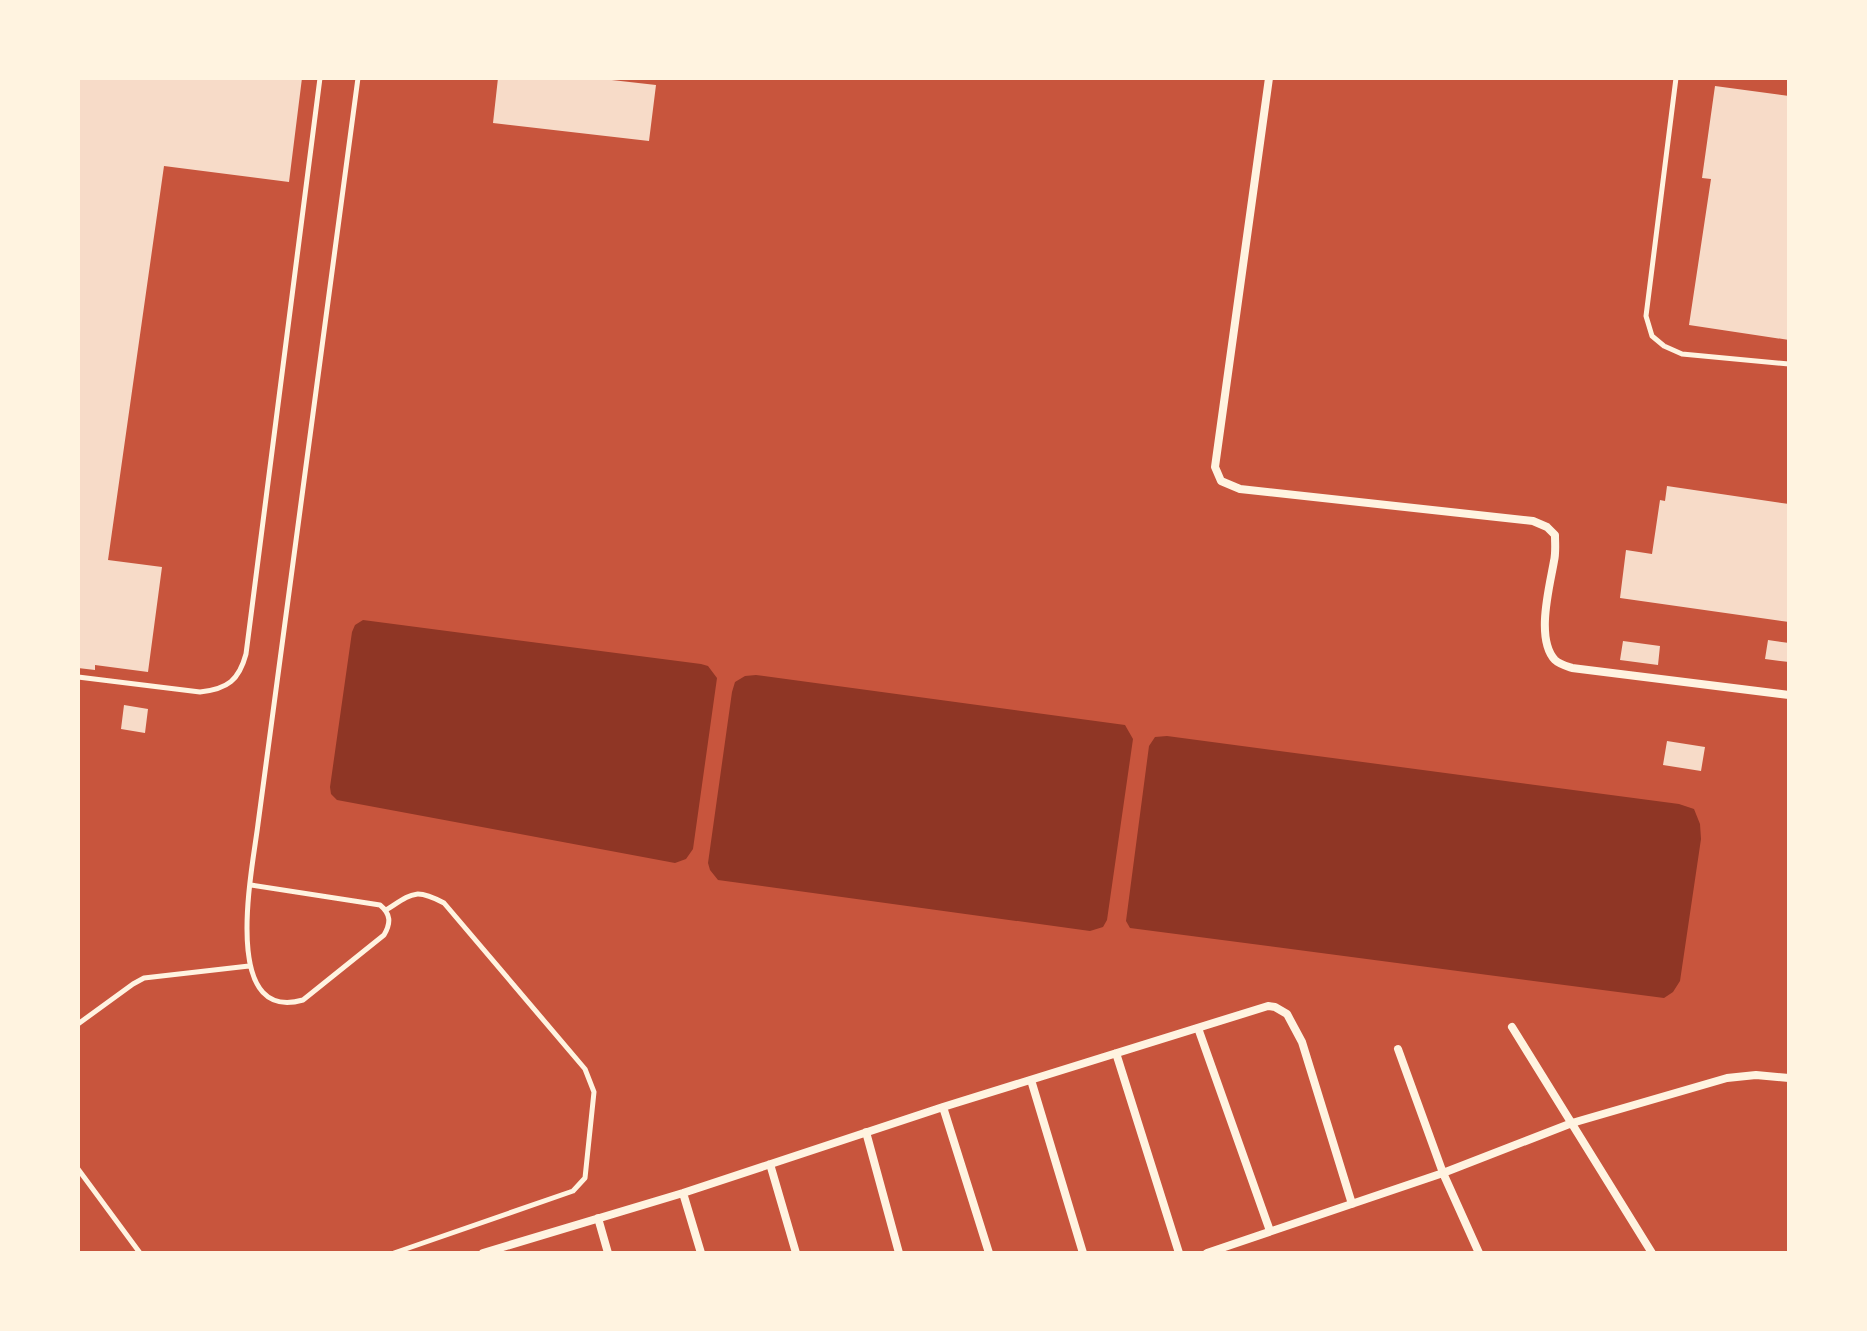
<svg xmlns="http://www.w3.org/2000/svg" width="1867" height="1331" viewBox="0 0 1867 1331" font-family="Figtree,sans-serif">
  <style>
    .water { fill: #8f3625 }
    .building { fill: #f7dbc8 }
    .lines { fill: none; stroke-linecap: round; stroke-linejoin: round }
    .service { stroke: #fff3e0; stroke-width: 5 }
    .minor { stroke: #fff3e0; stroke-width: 8 }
  </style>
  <rect width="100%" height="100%" fill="#c8553d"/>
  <path class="water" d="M363 620 701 664 708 666 717 678 693 849 686 859 675 863 337 800 331 794 330 787 352 632 355 625Z
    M756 675 1125 725 1133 739 1107 920 1103 927 1090 931 718 880 710 870 708 863 732 692 735 682 745 676Z
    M1167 736 1679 804 1694 809 1700 824 1701 839 1680 981 1673 992 1664 998 1130 928 1126 921 1149 746 1155 737Z"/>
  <path class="building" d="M78 78H302L289 182 164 166 108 560 162 567 148 672 95 665V670L78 668Z
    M498 78H594L656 85 649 141 493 123Z
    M1715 86 1789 96V340L1689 325 1711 179 1702 178Z
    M1667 486 1789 504V622L1620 598 1626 550 1652 554 1660 500 1665 501Z
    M1768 640 1789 643V662L1765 659Z
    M1623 641 1660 646 1658 665 1620 660Z
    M124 705 148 709 145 733 121 729Z
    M1667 741 1705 747 1701 771 1663 765Z"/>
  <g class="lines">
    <path class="service" d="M1676 78 1646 316 1652 336 1664 346 1682 354 1789 364
      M78 677 200 692C228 689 239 680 246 654L320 78
      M251 885 380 905C391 914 391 923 384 935L303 1000C219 1024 253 866 258 824L358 78
      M386 910C413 893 415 888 444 903L585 1069 594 1092 585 1178 573 1191 394 1253
      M78 1024 133 984 144 978 249 966
      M78 1169 140 1253"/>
    <path class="minor" d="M1269 78 1215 467 1221 481 1240 489 1533 521 1547 527 1555 535C1555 544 1556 553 1554 561 1550 585 1535 639 1555 660 1559 664 1566 666 1572 668L1789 695
      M1512 1027 1652 1253
      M1198 1028 1270 1231
      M1398 1049 1443 1173 1479 1253
      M1116 1053 1179 1253
      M1031 1080 1083 1253
      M943 1107 989 1253
      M866 1132 899 1253
      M770 1164 796 1253
      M683 1193 701 1253
      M598 1218 608 1253
      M483 1253 683 1193 943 1107 1268 1006 1275 1007 1287 1014 1302 1042 1352 1204
      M1207 1253 1443 1173 1572 1123 1727 1078 1756 1075 1789 1078"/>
  </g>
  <rect width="1867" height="1331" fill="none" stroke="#fff3e0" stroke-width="160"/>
</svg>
